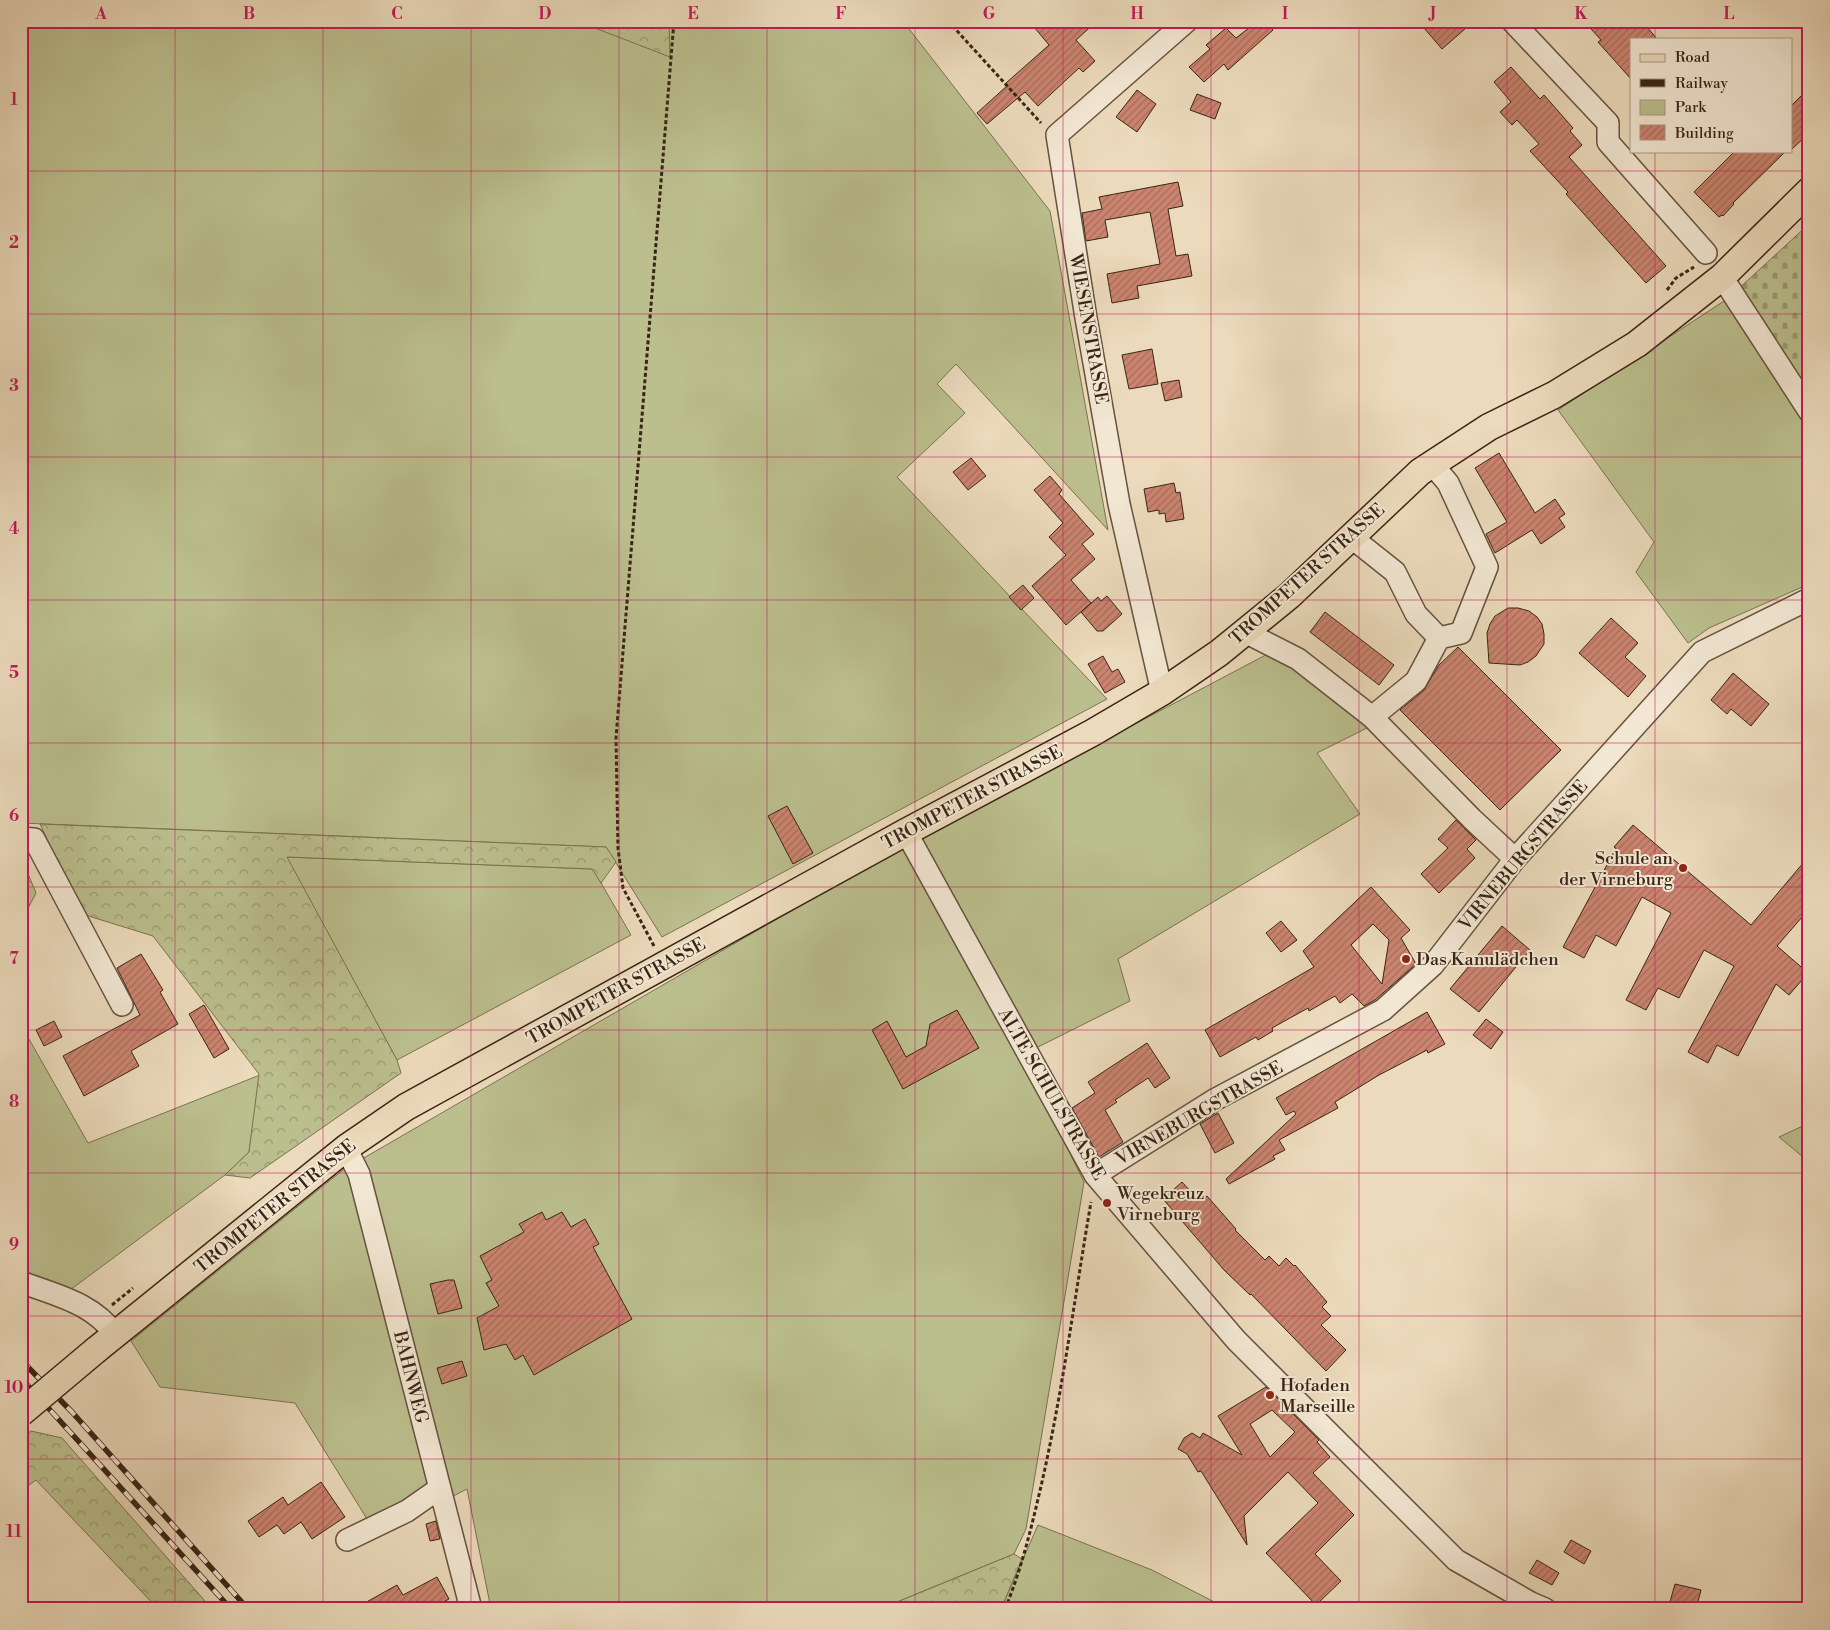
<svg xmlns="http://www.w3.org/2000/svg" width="1830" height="1630" viewBox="0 0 1830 1630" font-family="'Libre Bodoni',serif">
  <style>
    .green { fill: #bbbe8d; stroke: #7a7251 }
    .forest { fill: url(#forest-crowns); stroke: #7a7251 }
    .cemetery { fill: url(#cemetery-stones); stroke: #7a7251 }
    .building { fill: url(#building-hatch); stroke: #392515; fill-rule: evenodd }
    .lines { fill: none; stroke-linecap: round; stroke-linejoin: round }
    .minor-casing { stroke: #66523e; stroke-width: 24 }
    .major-casing { stroke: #392515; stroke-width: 29 }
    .path { stroke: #392515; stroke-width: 3; stroke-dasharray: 4 2.5; stroke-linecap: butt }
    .minor { stroke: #f2e7d3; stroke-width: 21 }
    .major { stroke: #ebdabb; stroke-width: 26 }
    .rail-casing { stroke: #392515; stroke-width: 5.5 }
    .rail { stroke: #f2e7d3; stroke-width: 4; stroke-dasharray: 11; stroke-linecap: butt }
    .major-bridge-casing { stroke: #392515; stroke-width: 29; stroke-linecap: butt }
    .major-bridge { stroke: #ebdabb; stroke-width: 26 }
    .grid { fill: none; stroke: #c2185b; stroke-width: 1; stroke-opacity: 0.55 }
    .poi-dot { fill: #8f2418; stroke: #f2e7d3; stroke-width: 2 }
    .labels { text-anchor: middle; stroke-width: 4; stroke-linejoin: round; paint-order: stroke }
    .street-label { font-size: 18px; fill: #392515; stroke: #f2e7d3 }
    .poi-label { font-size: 18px; fill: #392515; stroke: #f2e7d3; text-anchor: start }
    .neatline { fill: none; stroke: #c2185b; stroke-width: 2 }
    .grid-label { font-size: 16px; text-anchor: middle; font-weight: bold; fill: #c2185b }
  </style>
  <defs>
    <pattern id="forest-crowns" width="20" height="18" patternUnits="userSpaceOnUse" patternTransform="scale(1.25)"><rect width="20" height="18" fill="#bbbe8d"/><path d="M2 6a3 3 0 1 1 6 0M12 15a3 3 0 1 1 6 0" fill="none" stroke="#999a72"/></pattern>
    <pattern id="cemetery-stones" width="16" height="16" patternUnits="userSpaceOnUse" patternTransform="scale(1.25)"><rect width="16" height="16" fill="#bbbe8d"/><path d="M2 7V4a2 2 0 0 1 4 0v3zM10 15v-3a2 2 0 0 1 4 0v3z" fill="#999a72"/></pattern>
    <pattern id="building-hatch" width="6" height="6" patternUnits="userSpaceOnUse" patternTransform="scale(1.25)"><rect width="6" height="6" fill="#cb846f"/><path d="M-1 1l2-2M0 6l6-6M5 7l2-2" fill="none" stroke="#a66c5a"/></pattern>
  </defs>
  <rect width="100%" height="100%" fill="#ebdabb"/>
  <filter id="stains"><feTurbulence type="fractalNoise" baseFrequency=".004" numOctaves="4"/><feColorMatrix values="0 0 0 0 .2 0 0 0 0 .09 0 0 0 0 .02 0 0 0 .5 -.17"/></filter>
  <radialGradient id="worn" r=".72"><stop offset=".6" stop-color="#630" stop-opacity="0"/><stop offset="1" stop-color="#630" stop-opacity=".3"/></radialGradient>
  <path class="green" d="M21 21H903L1050 211 1108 530 956 364 937 384 965 413 897 477 1107 699 662 937 606 847 21 823Z
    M1724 301 1809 429V584L1709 628 1688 643 1636 572 1654 542 1558 410Z
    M1279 648 1371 726 1317 753 1360 814 1118 959 1130 1001 1022 1055 1084 1182 1026 1529 1014 1554 880 1609H491L467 1489 377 1535 295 1403 160 1387 131 1341 343 1170 898 849Z
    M286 857 593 869 631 935 397 1060Z
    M21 1025 88 1143 260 1075 249 1152 225 1175 70 1290 34 1277 21 1266Z
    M1809 1123V1162L1779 1137Z
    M1038 1525 1152 1570 1228 1609H1001Z"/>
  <path class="forest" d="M480 21H669L670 57 595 28Z
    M40 824 606 847 616 862 601 883 592 869 287 857 397 1060 401 1073 250 1178 225 1175 249 1152 259 1074 153 936 82 914Z
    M21 857 36 893 21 922Z
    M31 1431 62 1438 212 1609H158L36 1480 21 1491V1439Z
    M1014 1554 1022 1559 1001 1609H880Z"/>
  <path class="cemetery" d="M1809 224V398L1736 291Z"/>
  <path class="building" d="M1029 21H1097L1076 40 1095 61 1083 72 1079 68 1038 106 1025 92 987 124 977 113 1008 85 1006 83 1049 45Z
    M1258 21H1267L1273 30 1228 70 1224 64 1204 82 1189 67 1210 49 1206 45 1226 28 1236 38Z
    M1418 21H1474L1442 49Z
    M1584 21H1642L1657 39H1631V79L1598 42 1601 40Z
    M1511 67 1540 99 1544 95 1573 128 1570 131 1582 145 1569 157 1666 266 1646 283 1566 194 1568 192 1530 151 1539 144 1517 120 1512 125 1500 112 1511 102 1494 82Z
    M1809 88V133L1791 150V106Z
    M1137 90 1156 104 1137 132 1116 117Z
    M1197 94 1221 103 1215 119 1190 110Z
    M1735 151H1786L1733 203 1734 204 1723 216 1722 215 1719 217 1694 192Z
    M1178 182 1183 206 1168 209 1176 256 1188 254 1192 276 1137 286 1139 298 1112 303 1107 274 1160 264 1150 212 1105 220 1108 237 1086 241 1082 213 1102 209 1099 197Z
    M1152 349 1158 384 1129 389 1122 355Z
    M1179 380 1182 397 1165 401 1161 383Z
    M1499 453 1535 513 1555 499 1565 514 1559 518 1565 527 1541 544 1532 530 1495 553 1493 549 1486 534 1507 522 1475 468Z
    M971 458 986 476 968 490 953 472Z
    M1050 476 1062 490 1059 494 1094 534 1082 544 1095 559 1071 580 1091 603 1066 625 1032 586 1066 555 1049 537 1063 523 1034 490Z
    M1174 483 1176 493 1180 492 1184 519 1166 522 1165 513 1159 514V510L1148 512 1144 489Z
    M1023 585 1034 598 1021 610 1009 597Z
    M1107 596 1122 614 1103 631H1097L1081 612 1098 597 1101 601Z
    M1508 608H1518L1529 611 1537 617 1542 624 1544 634V644L1536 656 1528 662 1520 665 1489 663 1487 633 1490 624 1495 616Z
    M1325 612 1394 665 1379 685 1310 632Z
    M1611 618 1638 643 1625 657 1646 676 1628 697 1579 653Z
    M1458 647 1561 750 1500 810 1400 710 1424 690 1439 665Z
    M1103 656 1112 672 1118 669 1125 682 1105 693 1088 664Z
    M1733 673 1769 704 1751 726 1731 709 1727 714 1711 700Z
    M787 806 813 853 793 864 768 816Z
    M1456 820 1476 840 1467 849 1475 858 1439 893 1421 874 1448 848 1438 839Z
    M1633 825 1751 925 1809 856V909L1777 946 1808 973 1789 995 1776 984 1738 1056 1717 1045 1708 1063 1688 1052 1734 966 1704 950 1679 998 1658 988 1646 1010 1626 1000 1671 913 1642 897 1616 946 1596 935 1584 958 1563 947 1616 848 1614 847Z
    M1371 887 1410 930 1401 938 1416 964 1375 1000 1364 1006 1352 994 1340 1003 1335 996 1309 1011 1308 1008 1272 1028 1273 1031 1258 1040 1256 1037 1220 1057 1205 1030 1314 967 1303 951ZM1373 924 1389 940 1382 984 1351 945Z
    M1281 921 1297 940 1281 952 1266 933Z
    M1502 926 1530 950 1479 1012 1450 989Z
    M141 954 163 990 160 992 178 1024 131 1051 139 1066 84 1096 63 1056 140 1015 117 968Z
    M204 1005 229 1049 214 1058 189 1014Z
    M957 1010 979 1048 903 1089 872 1030 887 1021 906 1057 926 1046 930 1024Z
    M1427 1012 1445 1044 1428 1053 1427 1050 1379 1075 1335 1102 1338 1108 1279 1140 1285 1150 1273 1156 1275 1159 1229 1184 1226 1179 1296 1114 1294 1111 1286 1115 1276 1098Z
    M1486 1019 1503 1032 1491 1049 1473 1035Z
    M54 1021 62 1037 44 1046 36 1030Z
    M1147 1043 1170 1078 1155 1088 1148 1078 1115 1100 1117 1102 1105 1110 1123 1142 1099 1157 1072 1108 1095 1093 1088 1082Z
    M1218 1113 1234 1143 1215 1153 1200 1124Z
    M1182 1182 1193 1194 1195 1192 1202 1200 1207 1196 1236 1229 1235 1230 1265 1260 1269 1256 1279 1266 1286 1258 1294 1266 1295 1265 1327 1302 1322 1307 1331 1316 1321 1325 1346 1350 1326 1371 1251 1294 1250 1295 1224 1270 1163 1199Z
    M542 1212 546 1220 562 1212 571 1227 585 1219 599 1244 593 1247 632 1319 534 1375 523 1355 515 1360 506 1344 484 1350 477 1318 499 1306 486 1283 492 1280 480 1256 524 1232 519 1224Z
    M448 1280H454L462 1308 438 1314 430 1284Z
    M462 1361 467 1376 442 1384 437 1368Z
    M1266 1387 1319 1440 1317 1442 1330 1457 1313 1473 1354 1515 1315 1554 1341 1581 1316 1605 1266 1553 1318 1503 1288 1472 1244 1516 1247 1545 1201 1471 1198 1472 1187 1454 1178 1449 1184 1438 1192 1433 1200 1438 1203 1433 1242 1455 1218 1416ZM1272 1410 1295 1432 1270 1457 1250 1424Z
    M321 1482 345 1517 312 1539 301 1522 284 1534 277 1525 259 1537 248 1521 283 1497 288 1505Z
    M436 1521 440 1539 430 1541 426 1524Z
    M1571 1540 1591 1551 1584 1564 1564 1552Z
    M1537 1560 1559 1573 1552 1585 1529 1573Z
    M437 1577 449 1599 430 1609H354L397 1585 403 1595Z
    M1675 1584 1701 1590 1696 1609H1668Z"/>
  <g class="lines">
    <defs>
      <path id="minor" d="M1512 21 1608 123V142L1706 253
        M1722 277 1809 411
        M1351 537 1395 572 1416 614 1439 638 1461 633 1487 567 1448 483 1432 464
        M1245 632 1298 659 1372 717 1472 819 1515 859
        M1162 692 1119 504 1086 318 1057 135 1187 21
        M1372 717 1416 681 1439 638
        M906 832 1095 1175 1236 1340 1456 1560 1531 1603 1545 1609
        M21 838 34 839 122 1005
        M346 1148 359 1174 471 1609
        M1095 1175 1216 1099 1383 1010 1433 965 1515 859 1702 652 1809 599
        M21 1282C57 1296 91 1302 115 1334
        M347 1540 407 1511 440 1488"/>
      <path id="major" d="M96 1350 346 1148 406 1107 906 832 1092 733 1162 692 1219 653 1289 596 1420 472 1489 427 1554 395 1637 344 1722 277 1809 191"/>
    </defs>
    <use href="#minor" class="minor-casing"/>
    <use href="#major" class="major-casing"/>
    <path class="path" d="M948 21 1041 123
      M1667 290 1676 278 1694 267
      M654 946 623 888 618 848 616 738 674 21
      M112 1305 133 1288
      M1005 1609C1022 1568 1032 1525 1042 1482 1063 1389 1075 1295 1091 1202"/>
    <use href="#minor" class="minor"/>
    <use href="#major" class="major"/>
    <defs>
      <path id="rail" d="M21 1360 72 1412 248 1609
        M21 1378 231 1609"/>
    </defs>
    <use href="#rail" class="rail-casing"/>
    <use href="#rail" class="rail"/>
    <defs>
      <path id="major-bridge" d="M21 1413 96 1350"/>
    </defs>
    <use href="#major-bridge" class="major-bridge-casing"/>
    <use href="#major-bridge" class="major-bridge"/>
  </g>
  <path class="grid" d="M175 21V1609M323 21V1609M471 21V1609M619 21V1609M767 21V1609M915 21V1609M1063 21V1609M1211 21V1609M1359 21V1609M1507 21V1609M1655 21V39M1655 151V1609M21 171H1809M21 314H1809M21 457H1809M21 600H1809M21 743H1809M21 887H1809M21 1030H1809M21 1173H1809M21 1316H1809M21 1459H1809"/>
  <g class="poi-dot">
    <circle cx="1683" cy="868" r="5"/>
    <circle cx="1406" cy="959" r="5"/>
    <circle cx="1107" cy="1203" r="5"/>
    <circle cx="1270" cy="1395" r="5"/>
  </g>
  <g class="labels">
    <g class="street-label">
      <text transform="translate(1089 329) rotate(80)" y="6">WIESENSTRASSE</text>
      <text transform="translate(1307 574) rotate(-42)" y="6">TROMPETER STRASSE</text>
      <text transform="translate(972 797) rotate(-28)" y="6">TROMPETER STRASSE</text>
      <text transform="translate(1523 855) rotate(-50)" y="6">VIRNEBURGSTRASSE</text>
      <text transform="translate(616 991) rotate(-29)" y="6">TROMPETER STRASSE</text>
      <text transform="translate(1052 1094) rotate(60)" y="6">ALTE SCHULSTRASSE</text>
      <text transform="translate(1199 1113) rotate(-30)" y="6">VIRNEBURGSTRASSE</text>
      <text transform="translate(275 1206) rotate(-39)" y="6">TROMPETER STRASSE</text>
      <text transform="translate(411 1377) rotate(76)" y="6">BAHNWEG</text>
    </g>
    <g class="poi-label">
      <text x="1673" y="864" text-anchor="end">Schule an<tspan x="1673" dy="21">der Virneburg</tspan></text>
      <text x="1416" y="965">Das Kanulädchen</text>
      <text x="1117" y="1199">Wegekreuz<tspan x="1117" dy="21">Virneburg</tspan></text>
      <text x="1280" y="1391">Hofaden<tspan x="1280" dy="21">Marseille</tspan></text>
    </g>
  </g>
  <rect width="1830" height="1630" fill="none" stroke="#ebdabb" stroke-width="55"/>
  <rect x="1630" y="38" width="162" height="115" fill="#f2e7d3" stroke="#a89987"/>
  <rect x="1640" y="54" width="25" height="8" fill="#ebdabb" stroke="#a89987"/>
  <text x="1675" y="62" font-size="15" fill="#392515">Road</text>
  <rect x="1640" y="79" width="25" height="8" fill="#392515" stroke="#a89987"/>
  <text x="1675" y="88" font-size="15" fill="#392515">Railway</text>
  <rect x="1640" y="100" width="25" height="15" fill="#bbbe8d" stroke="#a89987"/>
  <text x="1675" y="112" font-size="15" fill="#392515">Park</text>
  <rect x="1640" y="125" width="25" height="15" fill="url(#building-hatch)" stroke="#a89987"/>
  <text x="1675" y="138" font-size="15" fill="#392515">Building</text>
  <rect x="28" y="28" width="1774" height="1574" class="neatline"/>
  <g class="grid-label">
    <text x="101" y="19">A</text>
    <text x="249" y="19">B</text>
    <text x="397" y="19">C</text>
    <text x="545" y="19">D</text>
    <text x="693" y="19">E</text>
    <text x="841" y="19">F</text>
    <text x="989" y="19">G</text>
    <text x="1137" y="19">H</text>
    <text x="1285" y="19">I</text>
    <text x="1433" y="19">J</text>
    <text x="1581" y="19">K</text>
    <text x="1729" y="19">L</text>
    <text x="14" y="105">1</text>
    <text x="14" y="248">2</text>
    <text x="14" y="391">3</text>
    <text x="14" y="534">4</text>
    <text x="14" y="678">5</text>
    <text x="14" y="821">6</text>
    <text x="14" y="964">7</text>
    <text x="14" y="1107">8</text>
    <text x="14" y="1250">9</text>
    <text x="14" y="1393">10</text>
    <text x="14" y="1537">11</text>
  </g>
  <rect width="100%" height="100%" filter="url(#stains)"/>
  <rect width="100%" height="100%" fill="url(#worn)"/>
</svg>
